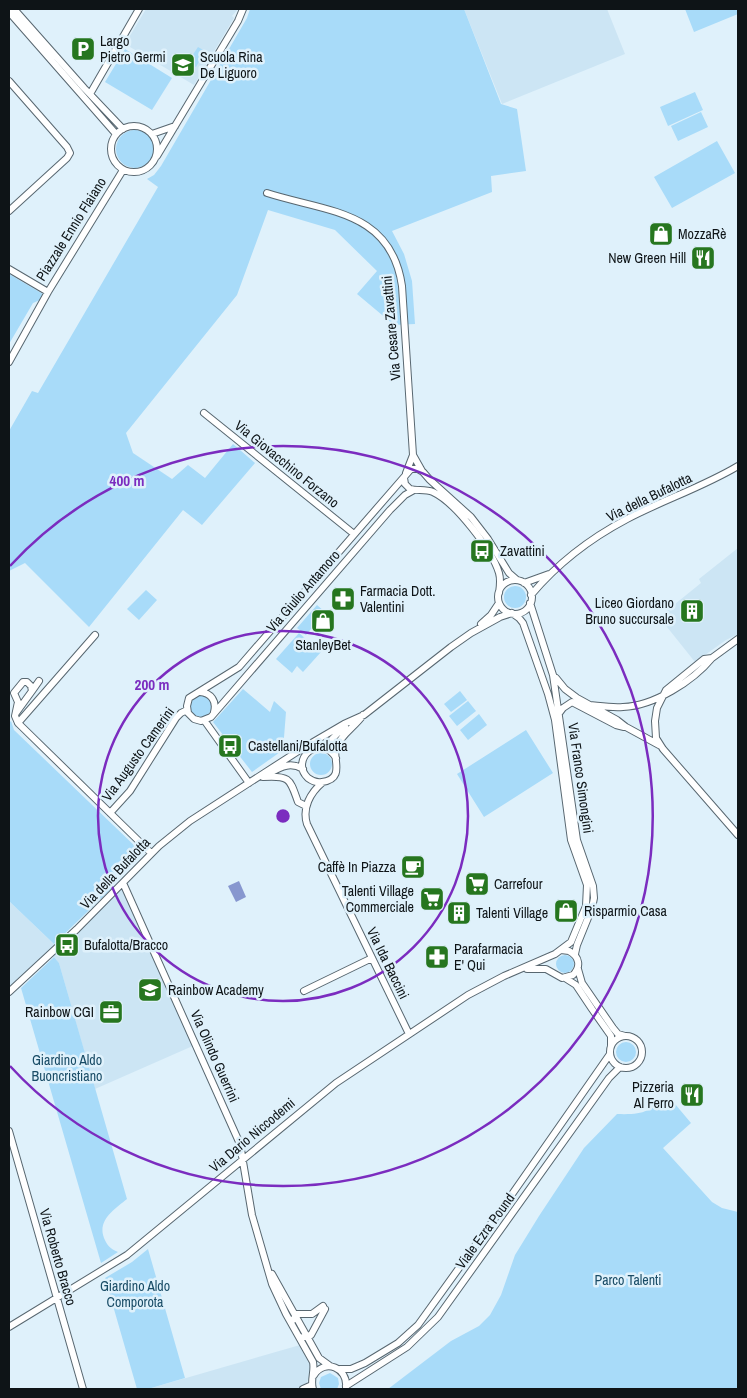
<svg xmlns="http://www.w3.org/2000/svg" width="747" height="1398" viewBox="0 0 747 1398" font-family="'Archivo Narrow',sans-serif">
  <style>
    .built { fill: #cce5f4 }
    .green { fill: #a8dbf9 }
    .water { fill: #8797cf }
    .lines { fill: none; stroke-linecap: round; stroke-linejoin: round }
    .minor-casing { stroke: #586770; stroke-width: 8 }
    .minor { stroke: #fff; stroke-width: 6 }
    .ring { fill: none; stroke: #7b2cbf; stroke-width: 2.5 }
    .labels { text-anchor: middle; stroke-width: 5; stroke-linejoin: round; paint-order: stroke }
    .poi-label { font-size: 14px; fill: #0e1417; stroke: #dff1fb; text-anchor: start }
    .street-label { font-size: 14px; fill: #0e1417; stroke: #dff1fb }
    .park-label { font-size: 14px; fill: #194c66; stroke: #dff1fb }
    .centre { fill: #7b2cbf; stroke: #dff1fb; stroke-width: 2.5 }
    .ring-label { font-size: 15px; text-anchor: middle; font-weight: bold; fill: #7b2cbf; stroke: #dff1fb; stroke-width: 5; stroke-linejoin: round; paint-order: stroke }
  </style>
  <rect width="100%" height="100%" fill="#dff1fb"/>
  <path class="built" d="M146 9H238L232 16 234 18 194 85 125 44Z
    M464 9H607L625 54 502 104Z
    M738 548V634L726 640 695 662 659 617 701 583 699 579Z
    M122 886 195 1045 95 1089 59 963 52 955Z
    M9 901 56 946 9 989Z
    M300 1345 306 1355 312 1369 307 1382 310 1389H148Z"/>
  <path class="green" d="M250 9H464L501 104 517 109 526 171 491 176 492 192 392 231 404 254 412 281 415 324 394 325 357 294 377 271 335 230 268 210 237 295 126 433 133 453 172 479 188 465 205 478 233 444 255 463 202 525 183 510 89 627 25 563 9 571V431L32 391 38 393 158 187 147 179 154 175 161 166 247 18Z
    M685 9H738V14L694 32Z
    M198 47 205 51 196 67 188 62Z
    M125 49 172 78 152 110 105 82Z
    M695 92 703 110 668 126 660 107Z
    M701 112 708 127 678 141 671 126Z
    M116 149a19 19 0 1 1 38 0a19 19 0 1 1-38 0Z
    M717 141 735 173 672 208 654 177Z
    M9 274 43 294 40 300 33 303 9 344Z
    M504 597a11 11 0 1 1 22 0a11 11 0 1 1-22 0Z
    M146 590 157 600 139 620 127 609Z
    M317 605 325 612 306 635 297 628Z
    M299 633 321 652 303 672 297 666 292 673 276 659Z
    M243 689 270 712 274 701 286 712 283 750 252 772 213 722Z
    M460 691 467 700 451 712 444 704Z
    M190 706a11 11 0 1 1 22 0a11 11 0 1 1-22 0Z
    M468 701 476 711 457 726 449 716Z
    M479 714 487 725 468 740 460 730Z
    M11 721 14 730 138 849 115 877 112 888 54 944 9 901V723Z
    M526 730 553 773 484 817 457 774Z
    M310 764a11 11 0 1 1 22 0a11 11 0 1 1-22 0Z
    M556 964a9 9 0 1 1 18 0a9 9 0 1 1-18 0Z
    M54 957 59 963 127 1199C115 1209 97 1220 104 1238 107 1245 110 1249 118 1252L101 1263 21 988Z
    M616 1052a10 10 0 1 1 20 0a10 10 0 1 1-20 0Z
    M670 1098 691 1123 663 1148 712 1202 722 1208 738 1212V1389H388L451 1341 479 1326 490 1315 501 1295 515 1255 539 1216 584 1148 617 1114C644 1115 648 1111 670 1098Z
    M148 1249 185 1378 148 1389H137L105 1278 132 1262Z
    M330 1373 338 1378 339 1384 337 1389H321L319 1383 321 1377Z"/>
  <path class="water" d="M239 881 246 897 236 902 228 886Z"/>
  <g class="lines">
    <defs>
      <path id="minor" d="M14 9 84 88 123 129
        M9 12 116 134
        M9 81 67 147 70 153 67 158 9 211
        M90 94 139 9
        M111 149a23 23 0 1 1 46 0a23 23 0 1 1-46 0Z
        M152 134 175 126
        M157 156 238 21 243 9
        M267 193C326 212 391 210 402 286L413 455
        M9 269 48 292
        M9 362 48 292 123 170
        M204 413 354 534
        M406 473 413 455 422 471
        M404 478 405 484 410 489C417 491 425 489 433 492 455 502 492 550 499 573 501 580 500 586 499 593
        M414 490 405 495 390 510 211 717 201 721 194 719 188 713 187 706 189 698 239 667 411 469H418L423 472 430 480 471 517 488 539 509 573 517 580
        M498 597a17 17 0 1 1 34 0a17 17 0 1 1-34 0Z
        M524 583 549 574
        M531 595C557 564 591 538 627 519 663 500 703 487 738 466
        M530 603 553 675 577 840 593 886 594 898 592 908 577 945 575 954
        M481 624 491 615 499 603
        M95 635 18 723 151 853
        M738 639 712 658 704 659 666 690 657 708 655 721 656 738 663 749 738 835
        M556 678 565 689 577 698 617 720 626 727 659 745
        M32 691 39 681
        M200 692C211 693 217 701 214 712
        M589 705C600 706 612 708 623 707 654 706 693 681 712 658
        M560 712 563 708 572 702 616 725 624 727
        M16 713 32 691 31 686 27 682H23L14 693 18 702 15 716 18 723
        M204 720 249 783
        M323 748 345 726
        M336 758C320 732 289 760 308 778 312 781 317 783 322 782 346 779 332 758 336 748 341 734 355 727 363 715
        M270 773C282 766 291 762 303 769
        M263 777C291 775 290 780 298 802L306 806
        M323 782C310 793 302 808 307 824L409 1034
        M110 813 130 791 176 718 181 713 187 710
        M123 883 240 1144 252 1215 272 1284 286 1314 313 1362C315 1372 310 1380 313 1389
        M527 969H546L562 978 573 975C581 967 580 957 569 951L561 950
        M578 969 582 983 613 1028 618 1034 625 1036
        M565 978 576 985 592 1009 611 1036V1045
        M304 991 372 958
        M9 992 77 929 159 846 190 821 303 748 344 724 364 715 451 647 471 633 500 617 512 613
        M610 1052a16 16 0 1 1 32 0a16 16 0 1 1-32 0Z
        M9 1131 83 1389
        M272 1274 319 1358 330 1366
        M293 1320 297 1314H312L323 1306
        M9 1327 127 1255 336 1083 468 995 504 976 555 954 571 942 586 906 587 885 571 840 555 720 548 694 523 623 519 618 512 613
        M303 1337 311 1335 325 1309
        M340 1369H351L365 1363 398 1343 418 1325 508 1200 610 1054
        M314 1375C325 1358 348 1368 346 1387
        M346 1386 407 1347 438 1317 609 1078 620 1067
        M303 1389 312 1385"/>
    </defs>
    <use href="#minor" class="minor-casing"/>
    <use href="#minor" class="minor"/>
  </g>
  <g class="ring">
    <circle cx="283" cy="816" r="185"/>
    <path d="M10 566A370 370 0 1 1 10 1066"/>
  </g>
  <defs>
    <symbol id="parking-square" viewBox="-11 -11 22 22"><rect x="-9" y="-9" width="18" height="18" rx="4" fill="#26761f" stroke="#dff1fb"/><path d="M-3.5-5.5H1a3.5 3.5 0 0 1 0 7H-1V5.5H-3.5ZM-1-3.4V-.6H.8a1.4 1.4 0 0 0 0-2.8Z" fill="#fff"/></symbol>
    <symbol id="school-square" viewBox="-11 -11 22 22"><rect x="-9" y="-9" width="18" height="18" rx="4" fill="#26761f" stroke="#dff1fb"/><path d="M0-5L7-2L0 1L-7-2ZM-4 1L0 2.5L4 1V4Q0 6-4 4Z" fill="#fff"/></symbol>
    <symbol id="shop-square" viewBox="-11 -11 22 22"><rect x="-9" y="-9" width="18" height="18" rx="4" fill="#26761f" stroke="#dff1fb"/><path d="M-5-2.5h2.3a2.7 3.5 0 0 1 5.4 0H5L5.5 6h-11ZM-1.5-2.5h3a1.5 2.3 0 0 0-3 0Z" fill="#fff"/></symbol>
    <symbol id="restaurant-square" viewBox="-11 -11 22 22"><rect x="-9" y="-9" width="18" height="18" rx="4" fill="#26761f" stroke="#dff1fb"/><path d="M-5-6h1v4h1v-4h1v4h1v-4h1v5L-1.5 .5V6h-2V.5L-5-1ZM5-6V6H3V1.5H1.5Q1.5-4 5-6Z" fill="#fff"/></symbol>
    <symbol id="bus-square" viewBox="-11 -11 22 22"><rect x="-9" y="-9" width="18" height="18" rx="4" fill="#26761f" stroke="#dff1fb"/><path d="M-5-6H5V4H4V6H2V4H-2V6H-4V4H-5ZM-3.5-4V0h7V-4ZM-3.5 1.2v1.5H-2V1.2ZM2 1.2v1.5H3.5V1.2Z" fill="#fff"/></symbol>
    <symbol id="pharmacy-square" viewBox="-11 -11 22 22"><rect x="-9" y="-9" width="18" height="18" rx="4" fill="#26761f" stroke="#dff1fb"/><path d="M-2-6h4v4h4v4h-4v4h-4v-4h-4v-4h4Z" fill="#fff"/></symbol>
    <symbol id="building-square" viewBox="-11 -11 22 22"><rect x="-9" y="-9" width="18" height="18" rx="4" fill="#26761f" stroke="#dff1fb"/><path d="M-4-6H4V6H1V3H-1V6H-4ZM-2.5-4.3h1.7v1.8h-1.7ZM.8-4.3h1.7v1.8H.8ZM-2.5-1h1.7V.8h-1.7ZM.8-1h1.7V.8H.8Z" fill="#fff"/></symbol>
    <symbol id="cafe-square" viewBox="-11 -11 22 22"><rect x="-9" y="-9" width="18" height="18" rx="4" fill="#26761f" stroke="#dff1fb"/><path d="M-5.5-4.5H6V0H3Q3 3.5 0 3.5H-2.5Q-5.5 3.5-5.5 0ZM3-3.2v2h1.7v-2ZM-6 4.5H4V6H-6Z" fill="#fff"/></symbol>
    <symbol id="supermarket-square" viewBox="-11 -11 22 22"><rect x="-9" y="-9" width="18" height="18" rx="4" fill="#26761f" stroke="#dff1fb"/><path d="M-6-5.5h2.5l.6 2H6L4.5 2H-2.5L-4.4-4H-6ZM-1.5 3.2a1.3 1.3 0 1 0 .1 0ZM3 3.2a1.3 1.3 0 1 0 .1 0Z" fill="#fff"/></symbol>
    <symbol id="office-square" viewBox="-11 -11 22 22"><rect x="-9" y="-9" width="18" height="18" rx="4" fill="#26761f" stroke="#dff1fb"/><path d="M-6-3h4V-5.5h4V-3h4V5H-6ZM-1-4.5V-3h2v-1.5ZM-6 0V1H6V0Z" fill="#fff"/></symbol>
  </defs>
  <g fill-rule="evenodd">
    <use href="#parking-square" x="69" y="35" width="28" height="28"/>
    <use href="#school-square" x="169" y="51" width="28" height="28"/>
    <use href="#shop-square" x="647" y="220" width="28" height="28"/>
    <use href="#restaurant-square" x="689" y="244" width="28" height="28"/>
    <use href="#bus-square" x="468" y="537" width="28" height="28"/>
    <use href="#pharmacy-square" x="329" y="585" width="28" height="28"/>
    <use href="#building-square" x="678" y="597" width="28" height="28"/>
    <use href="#shop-square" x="309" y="607" width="28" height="28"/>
    <use href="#bus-square" x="216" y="732" width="28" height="28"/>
    <use href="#cafe-square" x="399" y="853" width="28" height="28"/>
    <use href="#supermarket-square" x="463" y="870" width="28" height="28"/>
    <use href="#supermarket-square" x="418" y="885" width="28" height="28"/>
    <use href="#shop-square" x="552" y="897" width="28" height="28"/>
    <use href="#building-square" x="445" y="899" width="28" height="28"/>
    <use href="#bus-square" x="53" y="931" width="28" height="28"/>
    <use href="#pharmacy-square" x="423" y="943" width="28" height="28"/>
    <use href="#school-square" x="136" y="976" width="28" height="28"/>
    <use href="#office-square" x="97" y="998" width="28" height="28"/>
    <use href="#restaurant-square" x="678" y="1081" width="28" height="28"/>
  </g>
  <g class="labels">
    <g class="poi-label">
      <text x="100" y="46">Largo<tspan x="100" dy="16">Pietro Germi</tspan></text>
      <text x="200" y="62">Scuola Rina<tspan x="200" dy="16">De Liguoro</tspan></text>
      <text x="678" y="239">MozzaRè</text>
      <text x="686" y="263" text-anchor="end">New Green Hill</text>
      <text x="500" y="556">Zavattini</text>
      <text x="360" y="596">Farmacia Dott.<tspan x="360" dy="16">Valentini</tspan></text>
      <text x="674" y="608" text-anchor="end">Liceo Giordano<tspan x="674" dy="16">Bruno succursale</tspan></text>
      <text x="323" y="650" text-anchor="middle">StanleyBet</text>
      <text x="248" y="751">Castellani/Bufalotta</text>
      <text x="396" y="872" text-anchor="end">Caffè In Piazza</text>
      <text x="494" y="889">Carrefour</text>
      <text x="414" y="896" text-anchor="end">Talenti Village<tspan x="414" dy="16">Commerciale</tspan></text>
      <text x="584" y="916">Risparmio Casa</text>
      <text x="476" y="918">Talenti Village</text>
      <text x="84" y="950">Bufalotta/Bracco</text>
      <text x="454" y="954">Parafarmacia<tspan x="454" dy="16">E' Qui</tspan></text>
      <text x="168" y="995">Rainbow Academy</text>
      <text x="94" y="1017" text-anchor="end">Rainbow CGI</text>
      <text x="674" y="1092" text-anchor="end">Pizzeria<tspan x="674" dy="16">Al Ferro</tspan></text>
    </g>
    <g class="street-label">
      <text transform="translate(71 229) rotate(-58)" y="5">Piazzale Ennio Flaiano</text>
      <text transform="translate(391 328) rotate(-95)" y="5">Via Cesare Zavattini</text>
      <text transform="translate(287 464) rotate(39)" y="5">Via Giovacchino Forzano</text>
      <text transform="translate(649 497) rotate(-26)" y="5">Via della Bufalotta</text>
      <text transform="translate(303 591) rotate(-49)" y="5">Via Giulio Antamoro</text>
      <text transform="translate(138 754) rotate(-54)" y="5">Via Augusto Camerini</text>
      <text transform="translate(581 778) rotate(82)" y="5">Via Franco Simongini</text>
      <text transform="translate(115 873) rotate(-46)" y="5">Via della Bufalotta</text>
      <text transform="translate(388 963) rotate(64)" y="5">Via Ida Baccini</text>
      <text transform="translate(215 1056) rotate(66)" y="5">Via Olindo Guerrini</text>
      <text transform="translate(252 1135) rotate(-40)" y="5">Via Dario Niccodemi</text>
      <text transform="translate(485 1231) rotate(-54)" y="5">Viale Ezra Pound</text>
      <text transform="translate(58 1257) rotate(74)" y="5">Via Roberto Bracco</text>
    </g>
    <g class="park-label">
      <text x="67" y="1065">Giardino Aldo<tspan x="67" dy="16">Buoncristiano</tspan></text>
      <text x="628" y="1285">Parco Talenti</text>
      <text x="135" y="1291">Giardino Aldo<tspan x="135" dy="16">Comporota</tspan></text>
    </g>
  </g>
  <circle cx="283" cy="816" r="8" class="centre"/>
  <g class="ring-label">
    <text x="127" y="486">400 m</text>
    <text x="152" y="690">200 m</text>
  </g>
  <rect width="747" height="1398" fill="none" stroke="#0e1417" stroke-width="20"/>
</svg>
